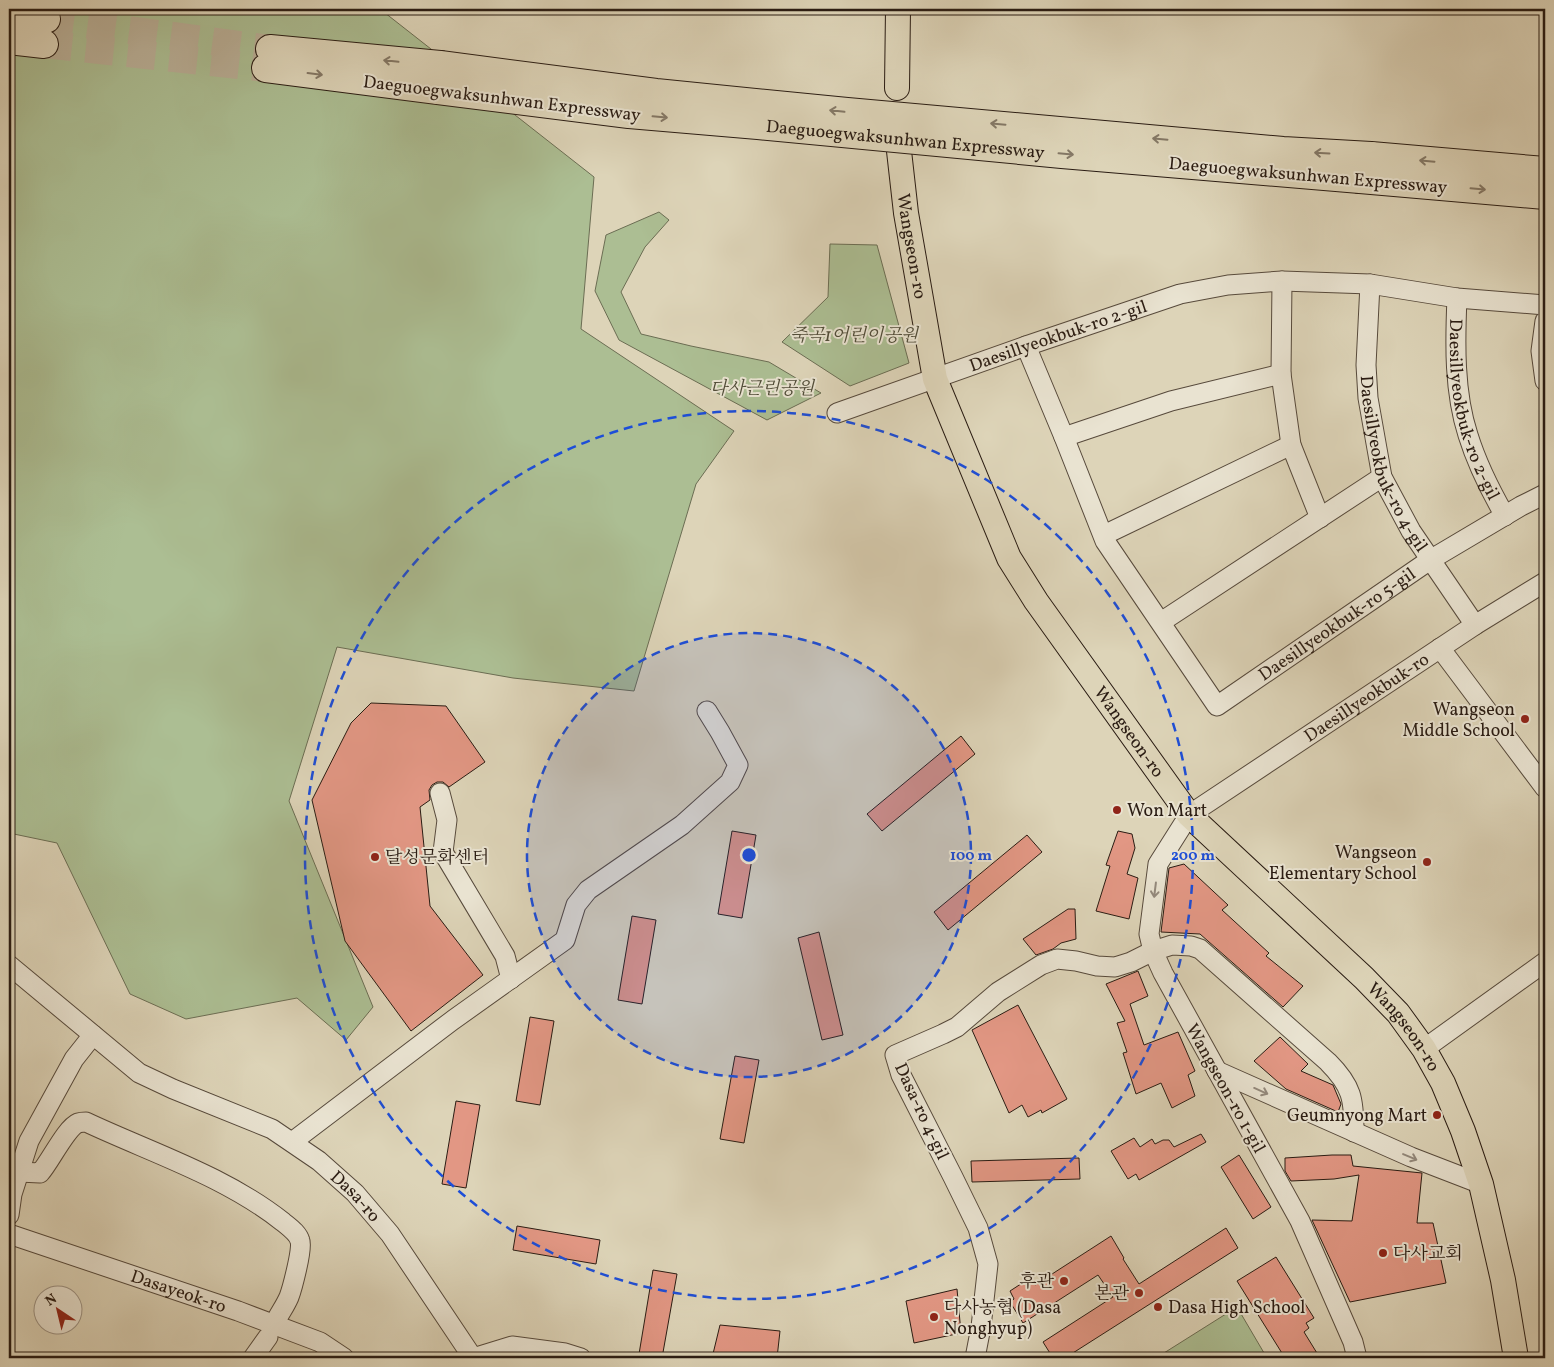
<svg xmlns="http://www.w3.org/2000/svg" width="1554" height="1367" viewBox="0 0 1554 1367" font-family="Vollkorn,'Noto Serif KR',serif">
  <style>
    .green { fill: #acbe93; stroke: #6b6d53 }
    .building { fill: #e29784; stroke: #2a1c13 }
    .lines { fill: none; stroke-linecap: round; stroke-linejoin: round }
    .highway-tunnel { stroke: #b9af97; stroke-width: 28; stroke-dasharray: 28 14; stroke-linecap: butt }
    .minor-casing { stroke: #574a3c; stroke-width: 21 }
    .major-casing { stroke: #2a1c13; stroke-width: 26 }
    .highway-casing { stroke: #2a1c13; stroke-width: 30 }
    .minor { stroke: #e9e3d1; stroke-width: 19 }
    .major { stroke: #ddd4b8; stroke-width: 24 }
    .highway { stroke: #ddd4b8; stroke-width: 28 }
    .highway-bridge-casing { stroke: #2a1c13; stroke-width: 30; stroke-linecap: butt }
    .highway-bridge { stroke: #ddd4b8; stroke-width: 28 }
    .oneway { stroke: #847866 }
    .oneway2 { stroke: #93897c }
    .ring { fill: none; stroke: #1d4ed8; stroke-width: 2.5; stroke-dasharray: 9 6 }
    .poi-dot { fill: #8f2418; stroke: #e9e3d1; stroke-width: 2 }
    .labels { text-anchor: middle; stroke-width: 4; stroke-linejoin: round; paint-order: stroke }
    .street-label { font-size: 18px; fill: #2a1c13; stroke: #e9e3d1 }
    .park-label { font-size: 18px; font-style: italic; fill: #514d39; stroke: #e9e3d1 }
    .poi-label { font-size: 18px; fill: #2a1c13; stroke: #e9e3d1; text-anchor: end }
    .centre { fill: #1d4ed8; stroke: #e9e3d1; stroke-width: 2.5 }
    .ring-label { font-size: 15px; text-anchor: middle; font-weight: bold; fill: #1d4ed8; stroke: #e9e3d1; stroke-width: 4; stroke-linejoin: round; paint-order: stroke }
  </style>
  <rect width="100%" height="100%" fill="#ddd4b8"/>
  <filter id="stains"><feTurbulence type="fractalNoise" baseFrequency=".004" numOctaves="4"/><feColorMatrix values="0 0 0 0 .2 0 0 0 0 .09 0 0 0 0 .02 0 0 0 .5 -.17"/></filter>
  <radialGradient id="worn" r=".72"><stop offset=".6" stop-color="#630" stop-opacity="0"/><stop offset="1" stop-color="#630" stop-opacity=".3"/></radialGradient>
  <path class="green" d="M9 9H380L594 177 581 329 734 431 696 484 634 691 513 678 337 647 289 801 373 1007 346 1040 297 998 186 1019 130 994 57 843 9 833Z
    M659 212 669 220 645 247 621 292 641 334 691 346 769 362 821 393 767 420 619 340 595 291 606 235Z
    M830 244 877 245 909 363 850 386 782 342 828 297Z
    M1237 1307 1267 1358H1156Z"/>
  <path class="building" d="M371 703 446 706 485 762 449 787 443 782H437L432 785 429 790 430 800 420 807 430 906 483 975 411 1031 345 941 312 800 351 723Z
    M961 736 975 754 882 831 867 814Z
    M732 831 756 835 742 918 718 914Z
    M1118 831 1132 834 1135 848 1127 874 1138 878 1129 919 1096 911 1110 866 1106 865Z
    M1027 835 1042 852 948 930 934 912Z
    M1184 864 1228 905 1222 910 1269 953 1266 956 1303 986 1283 1007 1200 934 1161 932 1169 868Z
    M1068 909H1075L1076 939 1061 943 1053 949 1036 955 1023 939Z
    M632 916 656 920 642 1004 618 1000Z
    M819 932 843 1035 822 1040 798 938Z
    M1138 971 1148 996 1130 1004 1144 1045 1178 1032 1195 1071 1188 1075 1195 1096 1172 1108 1161 1083 1136 1094 1123 1053 1127 1052 1117 1023 1125 1021 1106 984Z
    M1018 1005 1067 1099 1042 1113 1041 1110 1028 1117 1022 1105 1009 1113 972 1030Z
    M530 1017 554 1021 540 1105 516 1101Z
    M1280 1037 1308 1064 1301 1071 1333 1085 1341 1104 1338 1112 1286 1089 1254 1061Z
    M735 1056 759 1060 744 1143 720 1139Z
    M456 1101 480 1105 466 1188 442 1184Z
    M1201 1134 1206 1142 1139 1180 1136 1174 1128 1179 1111 1151 1134 1138 1140 1147 1152 1139 1155 1144 1163 1140H1169L1174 1147Z
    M1239 1155 1271 1207 1253 1219 1221 1167Z
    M1332 1155H1351L1353 1166 1422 1173 1417 1223H1433L1446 1283 1350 1302 1312 1220 1352 1221 1359 1175 1334 1179 1291 1181 1285 1171V1158Z
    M1079 1158 1080 1179 972 1182 971 1161Z
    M517 1226 600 1240 596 1264 513 1250Z
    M1226 1228 1238 1248 1065 1358H1053L1043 1342 1113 1297 1098 1275 1023 1323 1010 1302 1014 1299 1010 1291 1030 1278 1035 1285 1111 1236 1124 1258 1123 1259 1139 1284Z
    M1276 1257 1314 1318 1306 1323 1309 1328 1304 1332 1320 1358H1285L1237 1281Z
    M653 1270 677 1274 662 1358 639 1354Z
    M957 1289 961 1333 914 1343 906 1301Z
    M720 1325 780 1331 777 1358H712Z"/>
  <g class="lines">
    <path class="highway-tunnel" d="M46 19 270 49
      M44 44 266 68"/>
    <defs>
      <g id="minor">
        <path d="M1282 281 1281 374 1291 445 1320 518"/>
        <path id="s1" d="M1370 284 1366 365 1368 398 1382 477 1411 531 1475 625"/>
        <path id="s2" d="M1457 298C1455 343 1454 392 1468 435 1477 464 1490 490 1505 516"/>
        <path d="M1545 321 1541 351 1545 381"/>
        <path id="s3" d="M1026 346 1064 437 1105 541 1217 706 1430 560 1521 506 1545 494"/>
        <path id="s4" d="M837 413 1026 346 1180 294 1228 285 1282 281 1370 284 1457 298 1545 305"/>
        <path d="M1064 437 1171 401 1281 374"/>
        <path d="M1104 535 1291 445"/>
        <path d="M1161 622 1382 477"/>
        <path d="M1440 648 1545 788"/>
        <path d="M440 793 447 820 443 852 505 956 511 979"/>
        <path id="s5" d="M9 965 139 1073 173 1089 272 1129 319 1161 355 1193 390 1234 473 1358 512 1346 565 1353 581 1358"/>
        <path d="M1424 1049 1545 962"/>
        <path d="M1217 1071 1411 1157 1481 1184"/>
        <path d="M292 1142 453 1020 565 940 576 905 588 890 682 825 730 782 738 765 720 732 707 711"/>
        <path d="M19 1172 40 1173C50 1162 66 1128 78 1123 81 1122 84 1122 86 1122 152 1153 225 1176 283 1222 289 1227 298 1233 300 1241 303 1248 292 1289 289 1297 286 1304 282 1310 278 1317"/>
        <path d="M9 1215 12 1194 29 1141 74 1059 93 1035"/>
        <path id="s6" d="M9 1234 238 1311 320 1342 344 1358"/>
        <path d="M253 1358 268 1337"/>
        <path d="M975 1358 981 1327 988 1264 978 1228 953 1177 901 1075 895 1055 943 1034 957 1027 998 992 1041 965 1057 959 1076 961 1097 966 1115 967 1131 962 1153 951 1172 945 1191 946 1200 949 1328 1062C1352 1086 1354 1099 1354 1132"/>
        <path id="s7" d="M1357 1358 1353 1342 1300 1221 1163 973 1153 951 1149 934 1158 864 1189 815 1475 625 1545 582"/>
      </g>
      <g id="major">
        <path d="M897 88 898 9"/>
        <path id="s8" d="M898 126 899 151 906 213 935 379 1009 558 1036 601 1189 815 1364 978 1398 1013 1424 1049 1443 1083 1463 1131 1481 1184 1503 1280 1516 1358"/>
      </g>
      <path id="highway" d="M9 13 46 19
        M9 40 44 44
        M270 49 440 65
        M266 68 438 90
        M1371 156 1545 171
        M1360 179 1545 195"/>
    </defs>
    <use href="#minor" class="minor-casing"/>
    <use href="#major" class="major-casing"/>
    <use href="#highway" class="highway-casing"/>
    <use href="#minor" class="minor"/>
    <use href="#major" class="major"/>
    <use href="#highway" class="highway"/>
    <defs>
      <g id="highway-bridge">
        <path d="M440 65 656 93 847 112 1283 151 1371 156"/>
        <path id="s9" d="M438 90 629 114 758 125 1062 154 1360 179"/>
      </g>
    </defs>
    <use href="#highway-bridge" class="highway-bridge-casing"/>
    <use href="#highway-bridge" class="highway-bridge"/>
  </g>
  <defs><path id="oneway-shaft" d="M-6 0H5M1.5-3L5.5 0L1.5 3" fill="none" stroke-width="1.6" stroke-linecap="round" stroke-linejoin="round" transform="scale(1.25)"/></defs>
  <g class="oneway">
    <use href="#oneway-shaft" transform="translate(391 61) rotate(-174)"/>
    <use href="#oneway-shaft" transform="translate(315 74) rotate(7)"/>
    <use href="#oneway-shaft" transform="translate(837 111) rotate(-174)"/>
    <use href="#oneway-shaft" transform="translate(660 117) rotate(5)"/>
    <use href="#oneway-shaft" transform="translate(998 124) rotate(-175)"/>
    <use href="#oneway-shaft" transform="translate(1160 139) rotate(-175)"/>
    <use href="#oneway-shaft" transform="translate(1322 153) rotate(-177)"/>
    <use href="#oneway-shaft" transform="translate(1066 154) rotate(5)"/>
    <use href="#oneway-shaft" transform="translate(1427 161) rotate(-175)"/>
    <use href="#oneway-shaft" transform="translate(1478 189) rotate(5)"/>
  </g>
  <g class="oneway2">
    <use href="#oneway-shaft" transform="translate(1155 890) rotate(97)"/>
    <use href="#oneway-shaft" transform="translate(1261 1091) rotate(24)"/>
    <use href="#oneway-shaft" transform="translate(1410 1157) rotate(23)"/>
  </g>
  <circle cx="749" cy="855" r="222" fill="#1d4ed8" fill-opacity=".12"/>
  <g class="ring">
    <circle cx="749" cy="855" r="222"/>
    <circle cx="749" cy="855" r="444"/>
  </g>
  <g class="poi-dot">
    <circle cx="1525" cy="719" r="5"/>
    <circle cx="1117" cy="810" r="5"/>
    <circle cx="375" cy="857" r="5"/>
    <circle cx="1427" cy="862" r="5"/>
    <circle cx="1437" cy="1115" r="5"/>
    <circle cx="1383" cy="1253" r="5"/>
    <circle cx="1064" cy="1281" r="5"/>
    <circle cx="1139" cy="1293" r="5"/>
    <circle cx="1158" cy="1307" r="5"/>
    <circle cx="934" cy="1317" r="5"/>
  </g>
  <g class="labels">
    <g class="street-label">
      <text transform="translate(502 98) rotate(7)" y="6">Daeguoegwaksunhwan Expressway</text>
      <text dy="6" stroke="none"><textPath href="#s9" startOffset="470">Daeguoegwaksunhwan Expressway</textPath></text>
      <text transform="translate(1308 175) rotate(5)" y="6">Daeguoegwaksunhwan Expressway</text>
      <text dy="6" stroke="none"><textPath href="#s8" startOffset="121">Wangseon-ro</textPath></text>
      <text dy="6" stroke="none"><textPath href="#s4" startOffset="234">Daesillyeokbuk-ro 2-gil</textPath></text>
      <text dy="6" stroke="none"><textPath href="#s2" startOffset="114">Daesillyeokbuk-ro 2-gil</textPath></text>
      <text dy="6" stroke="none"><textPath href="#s1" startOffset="185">Daesillyeokbuk-ro 4-gil</textPath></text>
      <text dy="6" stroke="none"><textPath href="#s3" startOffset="555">Daesillyeokbuk-ro 5-gil</textPath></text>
      <text dy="6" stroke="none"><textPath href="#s7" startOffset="815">Daesillyeokbuk-ro</textPath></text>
      <text dy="6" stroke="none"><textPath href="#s8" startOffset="661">Wangseon-ro</textPath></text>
      <text dy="6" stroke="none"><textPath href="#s8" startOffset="1066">Wangseon-ro</textPath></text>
      <text transform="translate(1226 1088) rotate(61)" y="6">Wangseon-ro 1-gil</text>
      <text transform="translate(922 1111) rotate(65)" y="6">Dasa-ro 4-gil</text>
      <text dy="6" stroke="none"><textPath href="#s5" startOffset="421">Dasa-ro</textPath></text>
      <text dy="6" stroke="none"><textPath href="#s6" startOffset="179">Dasayeok-ro</textPath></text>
    </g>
    <g class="park-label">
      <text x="854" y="341">죽곡1어린이공원</text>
      <text x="762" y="394">다사근린공원</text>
    </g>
    <g class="poi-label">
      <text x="1515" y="715">Wangseon<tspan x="1515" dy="21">Middle School</tspan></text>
      <text x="1127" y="816" text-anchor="start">Won Mart</text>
      <text x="1417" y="858">Wangseon<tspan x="1417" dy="21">Elementary School</tspan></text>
      <text x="385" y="863" text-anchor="start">달성문화센터</text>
      <text x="1427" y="1121">Geumnyong Mart</text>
      <text x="1393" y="1259" text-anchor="start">다사교회</text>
      <text x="1054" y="1287">후관</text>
      <text x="1129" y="1299">본관</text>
      <text x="944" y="1313" text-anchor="start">다사농협 (Dasa<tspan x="944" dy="21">Nonghyup)</tspan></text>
      <text x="1168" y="1313" text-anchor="start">Dasa High School</text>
    </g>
  </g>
  <circle cx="749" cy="855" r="8" class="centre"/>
  <g class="ring-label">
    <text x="971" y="860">100 m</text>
    <text x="1193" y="860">200 m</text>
  </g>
  <rect width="1554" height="1367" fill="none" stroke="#ddd4b8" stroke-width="30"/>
  <rect x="10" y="10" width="1534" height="1347" fill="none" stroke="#2a1c13" stroke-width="2.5"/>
  <rect x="15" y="15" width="1524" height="1337" fill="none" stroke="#2a1c13"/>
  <g transform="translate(58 1310) rotate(325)"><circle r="24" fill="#e9e3d1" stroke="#9d9385"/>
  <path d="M0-4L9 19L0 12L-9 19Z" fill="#8f2418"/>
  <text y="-8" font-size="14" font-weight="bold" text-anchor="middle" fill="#2a1c13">N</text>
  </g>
  <rect width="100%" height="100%" filter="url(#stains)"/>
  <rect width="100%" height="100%" fill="url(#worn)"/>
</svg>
